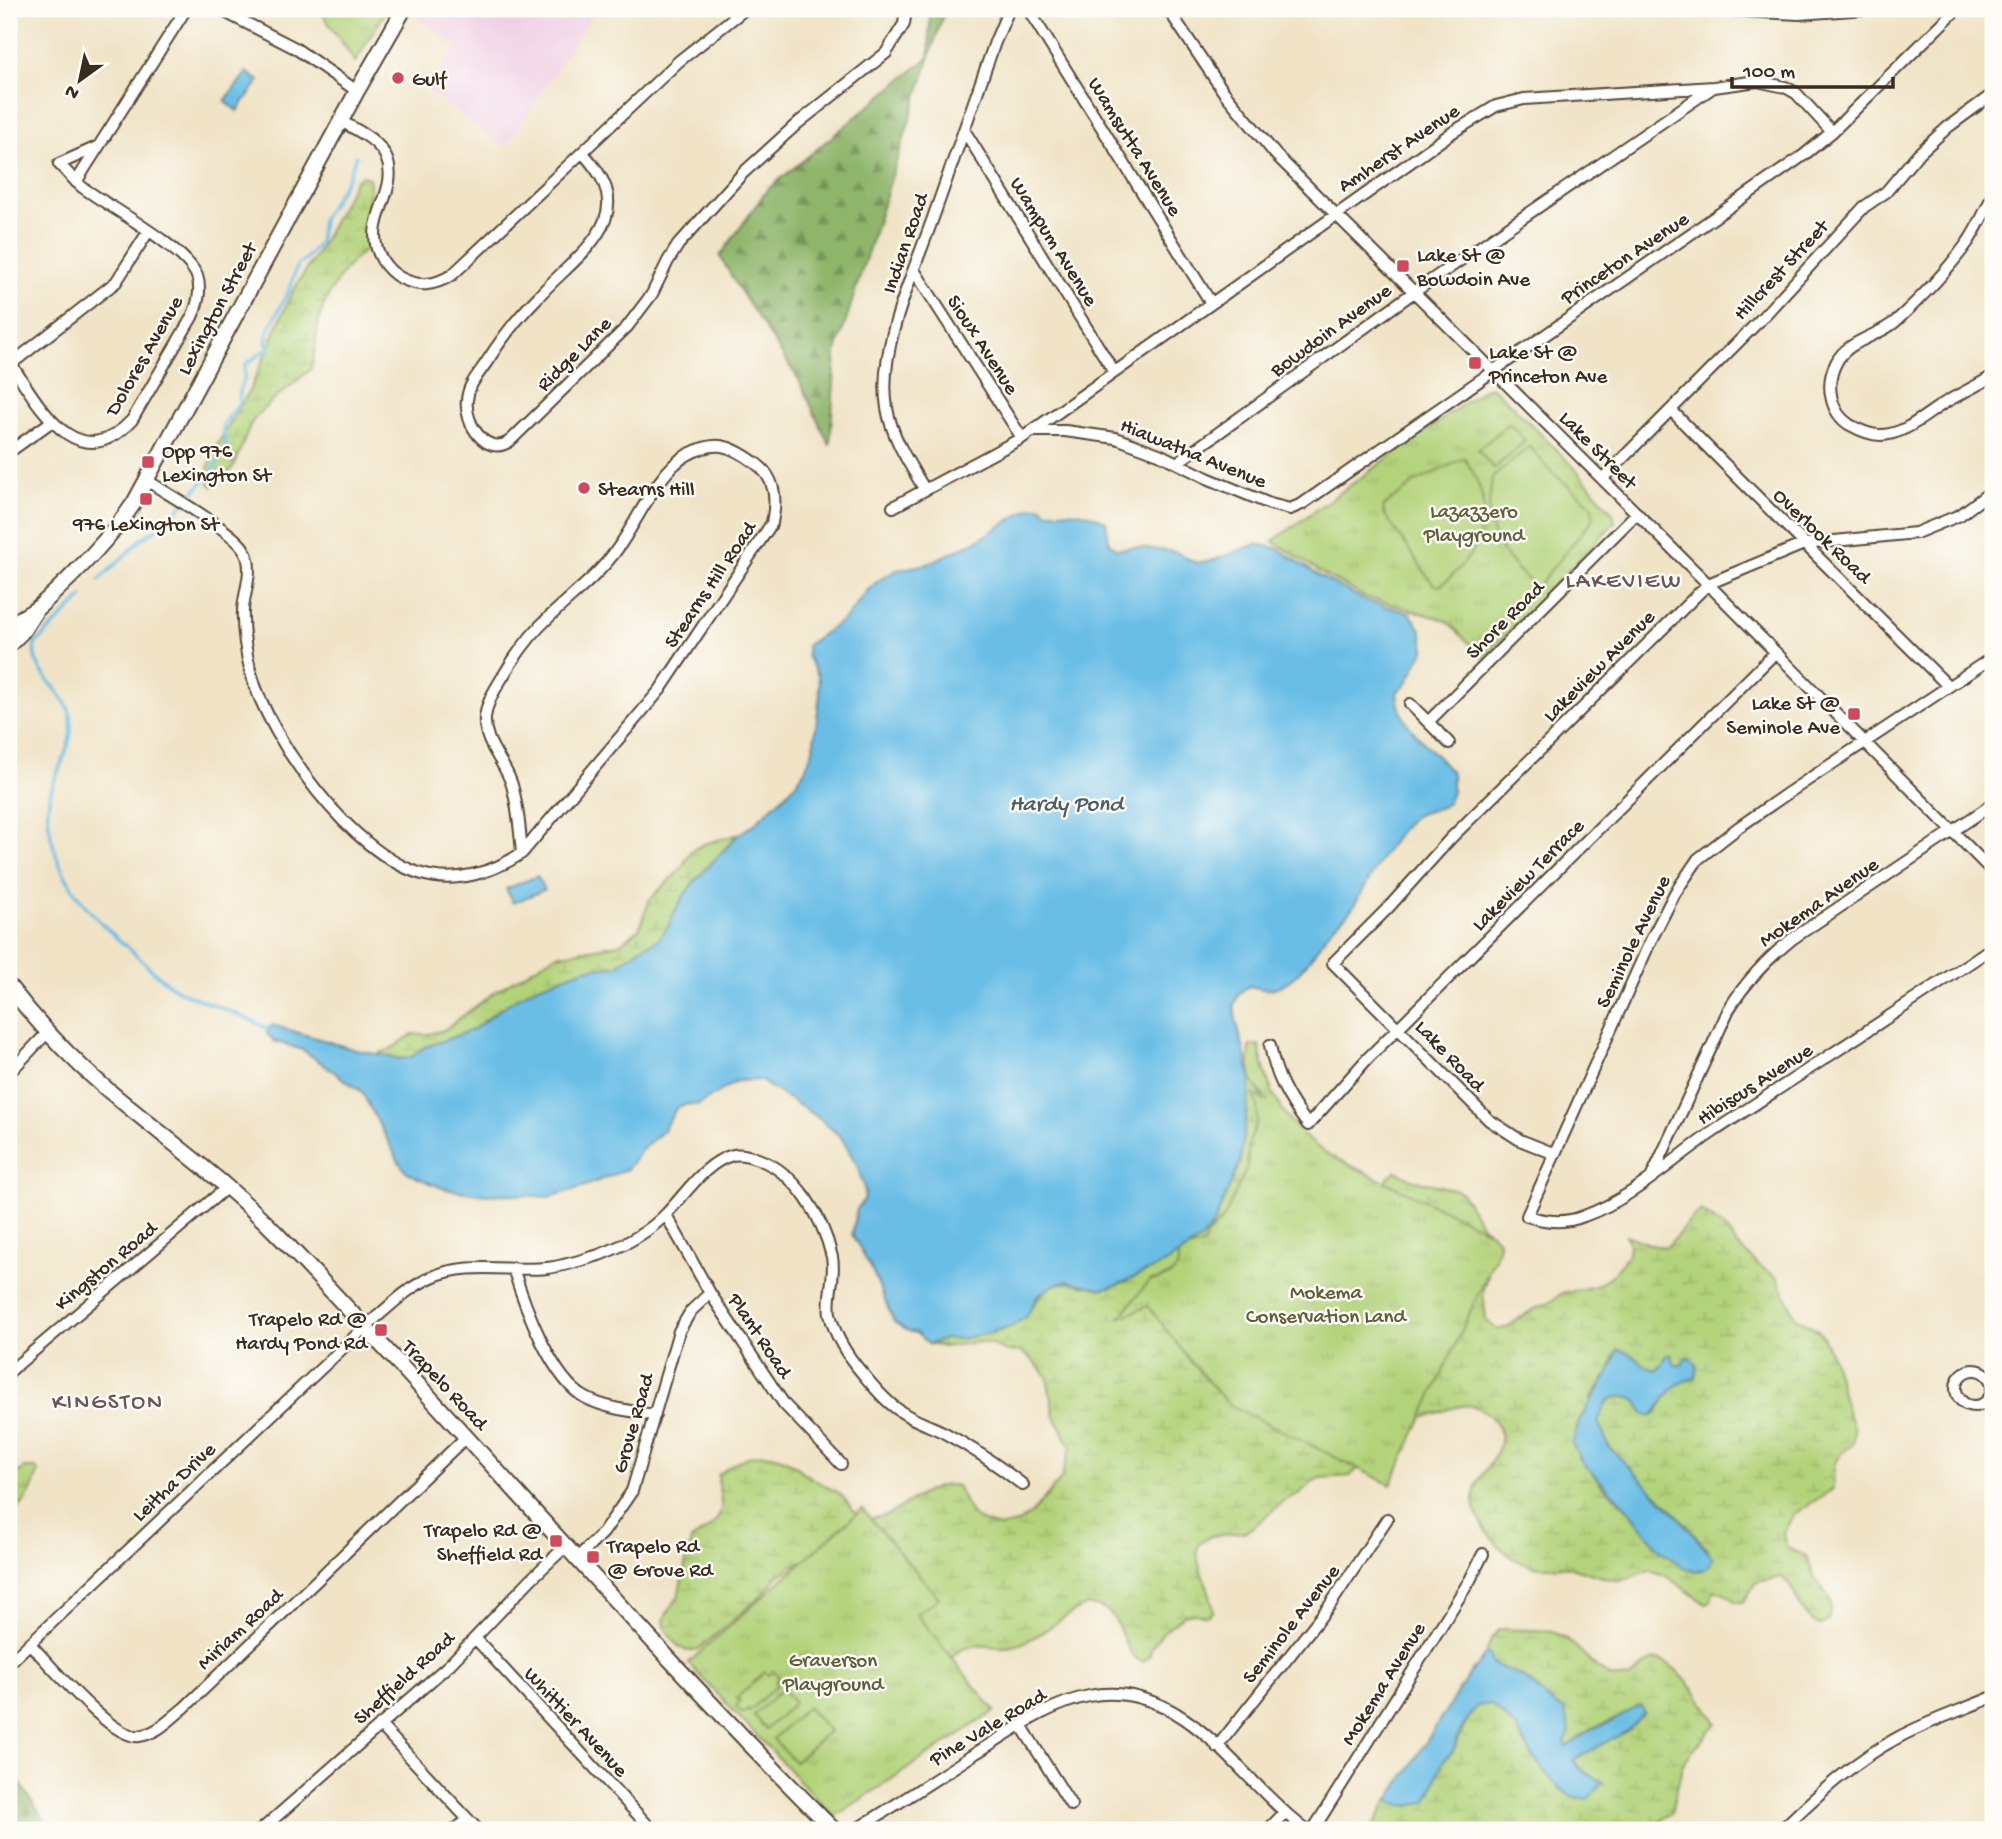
<svg xmlns="http://www.w3.org/2000/svg" width="2002" height="1839" viewBox="0 0 2002 1839" font-family="'Gochi Hand',sans-serif">
  <style>
    .built { fill: #f0d0e5 }
    .forest { fill: url(#forest-firs); stroke: #647044; stroke-width: 2 }
    .wetland { fill: url(#wetland-marsh); stroke: #777e4c; stroke-width: 2; fill-rule: evenodd }
    .park { fill: url(#park-tufts); stroke: #777e4c; stroke-width: 2 }
    .garden { fill: #b3d37a; stroke: #777e4c; stroke-width: 2 }
    .water { fill: #6abee6; stroke: #527482; stroke-width: 2 }
    .lines { fill: none; stroke-linecap: round; stroke-linejoin: round }
    .stream { stroke: #6abee6; stroke-width: 3.5 }
    .minor-casing { stroke: #564637; stroke-width: 14 }
    .major-casing { stroke: #564637; stroke-width: 18 }
    .minor { stroke: #fff; stroke-width: 10 }
    .major { stroke: #fff; stroke-width: 14 }
    .poi-dot { fill: #d1495b; stroke: #fdfcf7; stroke-width: 2.5 }
    .labels { text-anchor: middle; stroke-width: 5; stroke-linejoin: round; paint-order: stroke }
    .poi-label { font-size: 21px; fill: #3b2a1e; stroke: #fdfcf7; text-anchor: start }
    .street-label { font-size: 21px; fill: #3b2a1e; stroke: #fdfcf7 }
    .park-label { font-size: 21px; fill: #5f5d3a; stroke: #fdfcf7 }
    .neighbourhood-label { font-size: 23px; letter-spacing: 2px; fill: #6c5458; stroke: #fdfcf7 }
    .water-label { font-size: 23px; font-style: italic; fill: #4b5e64; stroke: #fdfcf7 }
  </style>
  <defs>
    <pattern id="forest-firs" width="22" height="20" patternUnits="userSpaceOnUse" patternTransform="scale(1.75)"><rect width="22" height="20" fill="#8eb56a"/><path d="M5 1l3.5 6h-7zM16 11l3.5 6h-7z" fill="#759357"/></pattern>
    <pattern id="wetland-marsh" width="20" height="14" patternUnits="userSpaceOnUse" patternTransform="scale(1.75)"><rect width="20" height="14" fill="#b3d37a"/><path d="M1 5h8M5 5V1M11 12h8M15 12V8" fill="none" stroke="#9bb569"/></pattern>
    <pattern id="park-tufts" width="24" height="20" patternUnits="userSpaceOnUse" patternTransform="scale(1.75)"><rect width="24" height="20" fill="#b3d37a"/><path d="M3 7l-1-3M5 7V3M7 7l1-3M15 17l-1-3M17 17v-4M19 17l1-3" fill="none" stroke="#9bb569"/></pattern>
  </defs>
  <rect width="100%" height="100%" fill="#fdfcf7"/>
  <filter id="ink" filterUnits="userSpaceOnUse"><feTurbulence type="fractalNoise" baseFrequency=".0143" numOctaves="2"/><feDisplacementMap in="SourceGraphic" scale="14" xChannelSelector="R" yChannelSelector="G"/><feConvolveMatrix kernelMatrix="1 2 1 2 8 2 1 2 1" color-interpolation-filters="sRGB"/></filter>
  <filter id="wash" filterUnits="userSpaceOnUse"><feTurbulence type="fractalNoise" baseFrequency=".00686" numOctaves="4" result="noise"/><feDisplacementMap in="SourceGraphic" scale="28" xChannelSelector="R" yChannelSelector="G"/><feGaussianBlur stdDeviation="1.57" result="paint"/><feColorMatrix in="noise" values="0 0 0 0 0 0 0 0 0 0 0 0 0 0 0 0 0 1.4 0 .05"/><feComposite in="paint" operator="in"/></filter>
  <g filter="url(#wash)">
    <rect width="100%" height="100%" fill="#f0e3c6"/>
    <path class="built" d="M424 9H596L505 148 428 91 457 45 417 19Z"/>
    <path class="forest" d="M930 9H945L836 352 830 446 799 380 737 286 720 256 767 190 929 57Z
      M9 1766 51 1830H9Z"/>
    <path class="wetland" d="M361 176 369 178C372 190 367 203 368 215 370 226 373 235 372 246 347 260 322 298 318 326 315 341 316 356 310 370 296 381 261 408 252 422 241 442 237 477 212 486L209 483 207 471 216 447 252 386 291 294 317 253 356 179Z
      M739 834 693 883 680 902 669 925 658 940 644 946 631 957 616 966 585 969 500 1009 473 1030 423 1048 412 1057 401 1059 377 1054 389 1050 413 1034H429L444 1030 496 991 556 955 619 944 639 929 650 899 681 869 691 851 704 844Z
      M1251 1077 1272 1117 1368 1205 1389 1176 1396 1171 1414 1180 1457 1190 1462 1193 1482 1226 1490 1232 1488 1277 1483 1292 1486 1320 1497 1330 1507 1327 1532 1310 1549 1303 1562 1293 1596 1286 1613 1274 1628 1254 1629 1244 1626 1235 1655 1246 1667 1247 1695 1215 1701 1211 1724 1227 1737 1245 1757 1264 1777 1278 1796 1318 1818 1330 1823 1336 1832 1356 1844 1401 1854 1430 1853 1444C1832 1458 1833 1465 1833 1489L1794 1514 1783 1533 1786 1547 1806 1556C1810 1563 1811 1571 1815 1578 1827 1598 1835 1596 1828 1621L1821 1625C1795 1616 1800 1591 1782 1577L1757 1582 1743 1602H1735C1729 1595 1723 1590 1713 1591L1711 1601 1706 1604 1666 1576 1651 1570C1640 1572 1627 1582 1615 1580 1600 1578 1584 1570 1569 1567 1556 1565 1544 1569 1532 1566 1505 1560 1473 1523 1474 1496 1475 1472 1504 1458 1500 1433 1498 1424 1495 1421 1489 1415 1473 1400 1459 1406 1440 1412 1432 1415 1423 1417 1415 1421 1392 1433 1369 1459 1350 1476L1321 1478 1313 1481 1300 1493 1285 1500 1252 1528 1244 1532 1211 1536 1199 1544C1192 1567 1213 1587 1213 1611L1207 1616 1194 1613 1184 1615 1163 1632 1152 1647 1149 1657 1143 1662C1120 1653 1125 1622 1105 1610 1101 1607 1094 1606 1089 1605 1065 1612 1043 1637 1017 1645 992 1653 972 1634 951 1659L820 1560 800 1562 779 1575 761 1596 699 1649 687 1651 679 1647 666 1630 664 1621 666 1615 678 1597 691 1540C703 1532 719 1525 721 1508 722 1498 718 1486 718 1475 737 1460 757 1448 782 1458 793 1462 803 1473 813 1479 822 1485 833 1488 841 1495 848 1501 853 1515 864 1517 894 1526 925 1478 957 1486L971 1514 983 1522 1000 1527 1017 1524 1031 1514 1061 1479 1071 1447 1054 1415 1047 1376 1031 1359 1021 1352 1006 1351 992 1344 980 1342 943 1347 928 1344C936 1343 942 1339 949 1338 970 1336 992 1336 1012 1326 1043 1310 1036 1269 1085 1287L1225 1196 1240 1162ZM1667 1355H1671L1674 1365H1682V1380L1671 1390 1656 1413H1643C1640 1404 1637 1400 1628 1397 1609 1392 1603 1406 1598 1422 1608 1458 1646 1483 1671 1508 1684 1521 1694 1536 1707 1549L1684 1567 1658 1548 1628 1509 1600 1483 1578 1455 1591 1398 1609 1373 1615 1356 1639 1360 1647 1368 1657 1370 1662 1365Z
      M25 1468H36L38 1472C33 1490 25 1506 9 1516V1478Z
      M1500 1629C1516 1631 1542 1628 1555 1633 1578 1642 1594 1671 1612 1677 1617 1678 1623 1678 1629 1679 1637 1673 1645 1661 1656 1660 1675 1658 1707 1707 1716 1723L1683 1763 1671 1813 1649 1830H1371L1389 1797V1800L1431 1793 1443 1761 1453 1751 1470 1715 1477 1706 1491 1704 1516 1728 1532 1755 1545 1772 1566 1793 1602 1782 1582 1771 1573 1760 1613 1738 1623 1716 1593 1728 1567 1747 1565 1743 1570 1731 1564 1709 1557 1707 1523 1677 1491 1663 1490 1654 1486 1653 1492 1637Z"/>
    <path class="park" d="M319 9H387L355 62Z
      M1491 387 1497 391 1573 466 1613 513 1615 522 1484 658 1446 620 1365 597 1323 574 1273 541 1484 389Z
      M1259 1045C1266 1093 1290 1133 1333 1157L1491 1232 1499 1241 1498 1251 1391 1485 1228 1404 1192 1363 1148 1306 1119 1318 1150 1280C1157 1281 1173 1276 1177 1268 1179 1264 1178 1260 1178 1256L1188 1249 1203 1245 1207 1235 1224 1218 1247 1167 1249 1143 1257 1122V1105L1254 1094 1264 1101 1267 1100 1253 1083 1249 1063 1250 1046Z
      M862 1509 939 1598 916 1614 995 1711 834 1817 688 1663Z"/>
    <path class="garden" d="M1509 423 1525 441 1494 469 1478 450Z
      M1530 446 1550 471 1591 504 1594 518 1536 588C1515 567 1492 547 1489 516 1488 504 1491 490 1492 478Z
      M1464 458C1499 507 1484 551 1440 586L1433 584 1383 512 1384 506 1416 482Z
      M773 1671 780 1678 775 1682 777 1685 749 1711 747 1709 742 1713 736 1706 740 1701 737 1698 765 1672 768 1675Z
      M782 1689 794 1703 766 1729 754 1715Z
      M807 1707 829 1731 795 1762 773 1739Z"/>
    <path class="water" d="M247 72 259 81 237 111 225 101Z
      M1041 506 1048 512C1068 511 1088 510 1106 522L1109 543 1117 549 1135 547 1176 552 1196 563 1214 560 1256 544 1277 548 1321 577 1364 600 1410 613 1421 630 1425 648 1407 683 1397 692C1398 729 1434 747 1452 774V792L1447 804C1434 812 1420 810 1409 821 1385 846 1371 879 1353 907 1346 918 1334 924 1327 934 1313 953 1297 985 1270 989 1264 990 1255 987 1249 986L1239 993 1234 1005 1236 1021 1251 1077 1240 1162 1214 1223 1202 1239 1166 1263 1117 1285 1101 1289 1069 1281 1054 1285 1038 1295 1026 1317 1011 1326 990 1333 960 1339H945L928 1344 916 1333 908 1331 894 1322 873 1272 852 1234 857 1209 864 1200 865 1191 857 1165 841 1137 816 1116 759 1080 737 1081 698 1105 688 1104 677 1107 662 1132 643 1148 627 1169 588 1185 550 1197 506 1194 486 1195 445 1189 416 1177 406 1171 399 1162 362 1092 303 1050 274 1041 267 1034 268 1029 273 1025 356 1050 401 1059 412 1057 423 1048 473 1030 500 1009 536 987 585 969 616 966 644 946 658 940 669 925 680 902 693 883 739 834 752 826 792 788 805 770 813 750 820 694 818 675 807 656V645L846 618 866 592 879 580 897 570 928 564 978 540 1028 509Z
      M537 876 544 890 513 903 506 889Z
      M1618 1350C1635 1351 1641 1368 1657 1370L1662 1365 1667 1355 1671 1354 1675 1365H1682L1685 1358 1689 1357C1697 1363 1699 1369 1695 1378 1669 1383 1668 1398 1653 1415 1641 1417 1642 1406 1634 1399 1611 1392 1605 1401 1598 1422L1609 1447 1676 1514 1713 1558 1706 1569 1695 1572 1683 1567 1658 1548 1628 1509 1584 1465 1572 1444 1580 1419 1609 1373Z
      M1486 1653 1490 1654 1491 1663 1523 1677 1557 1707 1564 1709 1570 1731 1565 1743 1567 1747 1593 1728 1609 1723 1641 1705 1644 1713 1629 1730 1573 1760 1582 1771 1603 1782 1588 1799 1571 1797 1552 1781 1532 1755 1516 1728 1491 1704 1477 1706 1460 1731 1453 1751 1443 1761 1427 1801C1413 1807 1402 1808 1389 1800L1466 1679Z"/>
    <g class="lines">
      <path class="stream" d="M99 580 143 538 168 521 209 475 226 451 223 425 239 404 240 388 244 381 245 365 264 351H269V347L266 343 269 329 289 290 298 264 304 261 319 243 322 219 348 177 356 156
        M83 597 35 644C29 673 67 690 71 718 75 752 46 780 48 815 53 879 89 914 135 954 149 967 163 982 180 991 209 1005 240 1013 268 1029"/>
    </g>
  </g>
  <g filter="url(#ink)">
    <g class="lines">
      <defs>
        <path id="minor" d="M219 9 295 48 357 91
          M1028 9 1211 303
          M1168 9 1223 91 1276 155 1708 584 1993 872
          M1708 9 1799 14 1865 9
          M341 121C356 130 378 139 386 157 402 192 359 221 382 260 387 268 393 274 401 278 420 288 435 285 452 275L679 61 745 9
          M964 130 1114 372
          M97 147 59 164C67 172 74 180 82 187 109 207 185 247 197 276 202 290 198 304 192 317L132 420C77 479 39 405 11 364L116 282 148 232
          M583 153C600 172 615 193 605 220 593 250 560 272 539 296 519 316 501 339 486 363 478 375 468 385 467 400 464 422 486 458 510 441L627 327 652 294 668 261 678 245 743 173 798 123 886 53 904 24 906 9
          M76 182 186 9
          M1993 195C1985 211 1978 227 1968 242 1948 270 1921 298 1896 321 1878 337 1847 340 1836 363 1825 384 1830 413 1850 425 1859 430 1870 435 1880 435 1905 435 1926 414 1946 402 1962 393 1978 385 1993 376
          M914 270 1022 438
          M1671 410C1762 503 1856 594 1948 686
          M1033 431H1065L1116 438 1159 454 1207 478 1270 504 1290 509 1302 504 1804 155 1832 132 1957 9
          M9 452 51 422
          M1178 462 1414 292 1712 88
          M1602 479 1760 320 1864 207 1886 192 1917 155 1948 127 1993 94
          M148 481C169 495 231 530 243 548 256 567 244 590 243 610 242 631 246 653 251 673 270 741 352 854 422 874 456 884 494 872 522 853L660 690 772 523C777 499 776 477 754 462 729 444 715 440 687 455 658 471 637 522 618 548 596 579 565 600 539 627 525 642 512 661 502 678 494 691 487 702 485 717 483 744 505 761 512 785 518 807 520 830 522 853
          M925 490C910 465 892 438 887 408 877 349 913 274 933 218 954 159 974 101 995 42L1009 9
          M893 507 1022 438 1453 132 1496 106 1524 99 1714 87 1757 81 1785 87 1796 93 1832 132
          M1993 657 1788 793 1739 827 1698 859 1675 893 1651 940 1527 1216C1546 1222 1565 1224 1584 1216 1634 1198 1670 1161 1713 1132 1806 1070 1901 1010 1993 947
          M1410 704 1449 743
          M1428 722 1637 513
          M1270 1045C1275 1076 1289 1100 1308 1125L1368 1058 1775 653
          M9 1073 48 1032
          M1555 1154 1520 1140 1489 1120 1333 963 1388 908 1450 839 1708 584 1804 544 1916 533 1960 515 1993 490
          M1652 1176 1729 1009C1746 981 1766 960 1792 939L1993 804
          M666 1215 710 1293 784 1404 841 1464
          M513 1268C524 1304 552 1381 586 1398 607 1409 632 1411 655 1415
          M1956 1388a18 18 0 1 1 36 0a18 18 0 1 1-36 0Z
          M9 1372 226 1188
          M577 1558 603 1533 632 1491 679 1331 691 1311 710 1293
          M475 1638 652 1830
          M29 1643C49 1663 112 1740 139 1736 157 1734 170 1719 184 1708L466 1437
          M9 1663 364 1328C386 1310 406 1288 432 1277 468 1261 510 1272 547 1268 565 1266 582 1260 599 1255 623 1246 648 1233 666 1214 685 1195 705 1162 733 1155 741 1153 750 1156 758 1159 797 1173 823 1218 832 1257 836 1276 827 1295 830 1314 835 1337 848 1357 863 1374 872 1385 881 1396 892 1405 907 1418 926 1424 943 1432 971 1447 998 1465 1023 1485
          M380 1725 478 1830
          M1021 1725 1071 1805
          M1217 1747 1330 1605 1387 1519
          M261 1830 450 1664 531 1579 566 1546
          M455 1830 468 1819
          M855 1830C896 1805 936 1779 976 1753 1012 1731 1048 1704 1089 1696 1122 1689 1158 1700 1185 1719 1230 1750 1262 1797 1306 1830
          M1268 1830 1284 1813
          M1313 1830 1470 1580 1483 1554
          M1781 1830C1816 1796 1855 1760 1899 1737 1929 1721 1962 1710 1993 1697"/>
        <path id="major" d="M9 627C18 618 31 614 41 605 75 574 108 541 134 503L357 91 404 9
          M9 645 22 632 35 612
          M9 986C37 1022 68 1056 102 1085 161 1135 225 1180 279 1236 467 1431 642 1639 834 1830"/>
      </defs>
      <use href="#minor" class="minor-casing"/>
      <use href="#major" class="major-casing"/>
      <use href="#minor" class="minor"/>
      <use href="#major" class="major"/>
    </g>
  </g>
  <g class="poi-dot">
    <circle cx="398" cy="78" r="7"/>
    <rect x="1396" y="259" width="14" height="14" rx="3.5"/>
    <rect x="1468" y="356" width="14" height="14" rx="3.5"/>
    <rect x="141" y="455" width="14" height="14" rx="3.5"/>
    <circle cx="584" cy="488" r="7"/>
    <rect x="139" y="492" width="14" height="14" rx="3.5"/>
    <rect x="1847" y="707" width="14" height="14" rx="3.5"/>
    <rect x="374" y="1323" width="14" height="14" rx="3.5"/>
    <rect x="549" y="1534" width="14" height="14" rx="3.5"/>
    <rect x="586" y="1550" width="14" height="14" rx="3.5"/>
  </g>
  <g class="labels">
    <g class="poi-label">
      <text x="412" y="85">Gulf</text>
      <text x="1417" y="261">Lake St @<tspan x="1417" dy="24">Bowdoin Ave</tspan></text>
      <text x="1489" y="358">Lake St @<tspan x="1489" dy="24">Princeton Ave</tspan></text>
      <text x="162" y="457">Opp 976<tspan x="162" dy="24">Lexington St</tspan></text>
      <text x="598" y="495">Stearns Hill</text>
      <text x="146" y="530" text-anchor="middle">976 Lexington St</text>
      <text x="1840" y="709" text-anchor="end">Lake St @<tspan x="1840" dy="24">Seminole Ave</tspan></text>
      <text x="367" y="1325" text-anchor="end">Trapelo Rd @<tspan x="367" dy="24">Hardy Pond Rd</tspan></text>
      <text x="542" y="1536" text-anchor="end">Trapelo Rd @<tspan x="542" dy="24">Sheffield Rd</tspan></text>
      <text x="607" y="1552">Trapelo Rd<tspan x="607" dy="24">@ Grove Rd</tspan></text>
    </g>
    <g class="street-label">
      <text transform="translate(1136 146) rotate(58)" y="7">Wamsutta Avenue</text>
      <text transform="translate(1398 147) rotate(-34)" y="7">Amherst Avenue</text>
      <text transform="translate(1055 241) rotate(58)" y="7">Wampum Avenue</text>
      <text transform="translate(904 243) rotate(-71)" y="7">Indian Road</text>
      <text transform="translate(1624 257) rotate(-34)" y="7">Princeton Avenue</text>
      <text transform="translate(1780 269) rotate(-47)" y="7">Hillcrest Street</text>
      <text transform="translate(216 308) rotate(-62)" y="7">Lexington Street</text>
      <text transform="translate(1330 329) rotate(-36)" y="7">Bowdoin Avenue</text>
      <text transform="translate(984 344) rotate(57)" y="7">Sioux Avenue</text>
      <text transform="translate(573 353) rotate(-45)" y="7">Ridge Lane</text>
      <text transform="translate(143 355) rotate(-60)" y="7">Dolores Avenue</text>
      <text transform="translate(1599 449) rotate(45)" y="7">Lake Street</text>
      <text transform="translate(1194 452) rotate(22)" y="7">Hiawatha Avenue</text>
      <text transform="translate(1823 535) rotate(44)" y="7">Overlook Road</text>
      <text transform="translate(709 584) rotate(-56)" y="7">Stearns Hill Road</text>
      <text transform="translate(1504 619) rotate(-45)" y="7">Shore Road</text>
      <text transform="translate(1598 665) rotate(-45)" y="7">Lakeview Avenue</text>
      <text transform="translate(1527 874) rotate(-45)" y="7">Lakeview Terrace</text>
      <text transform="translate(1818 901) rotate(-35)" y="7">Mokema Avenue</text>
      <text transform="translate(1632 941) rotate(-64)" y="7">Seminole Avenue</text>
      <text transform="translate(1451 1055) rotate(46)" y="7">Lake Road</text>
      <text transform="translate(1754 1083) rotate(-33)" y="7">Hibiscus Avenue</text>
      <text transform="translate(105 1265) rotate(-40)" y="7">Kingston Road</text>
      <text transform="translate(761 1335) rotate(56)" y="7">Plant Road</text>
      <text transform="translate(446 1384) rotate(47)" y="7">Trapelo Road</text>
      <text transform="translate(632 1423) rotate(-74)" y="7">Grove Road</text>
      <text transform="translate(173 1481) rotate(-43)" y="7">Leitha Drive</text>
      <text transform="translate(1290 1623) rotate(-52)" y="7">Seminole Avenue</text>
      <text transform="translate(239 1628) rotate(-43)" y="7">Miriam Road</text>
      <text transform="translate(403 1677) rotate(-42)" y="7">Sheffield Road</text>
      <text transform="translate(1382 1683) rotate(-58)" y="7">Mokema Avenue</text>
      <text transform="translate(577 1721) rotate(47)" y="7">Whittier Avenue</text>
      <text transform="translate(987 1726) rotate(-31)" y="7">Pine Vale Road</text>
    </g>
    <g class="park-label">
      <text x="1474" y="517">Lazazzero<tspan x="1474" dy="24">Playground</tspan></text>
      <text x="1326" y="1298">Mokema<tspan x="1326" dy="24">Conservation Land</tspan></text>
      <text x="833" y="1666">Graverson<tspan x="833" dy="24">Playground</tspan></text>
    </g>
    <g class="neighbourhood-label">
      <text x="1624" y="587">LAKEVIEW</text>
      <text x="108" y="1408">KINGSTON</text>
    </g>
    <g class="water-label">
      <text x="1066" y="810">Hardy Pond</text>
    </g>
  </g>
  <rect width="2002" height="1839" fill="none" stroke="#fdfcf7" stroke-width="35"/>
  <g transform="translate(80 80) rotate(213)" stroke="#fdfcf7" stroke-width="5" paint-order="stroke">
  <path d="M0-5L12 26L0 18L-12 26Z" fill="#3b2a1e"/>
  <text y="-10" font-size="19" font-weight="bold" text-anchor="middle" fill="#3b2a1e">N</text>
  </g>
  <path d="M1732 77v10h161v-10" fill="none" stroke="#3b2a1e" stroke-width="3.5"/>
  <text x="1743" y="77" font-size="21" fill="#3b2a1e" stroke="#fdfcf7" stroke-width="5" paint-order="stroke">100 m</text>
</svg>
